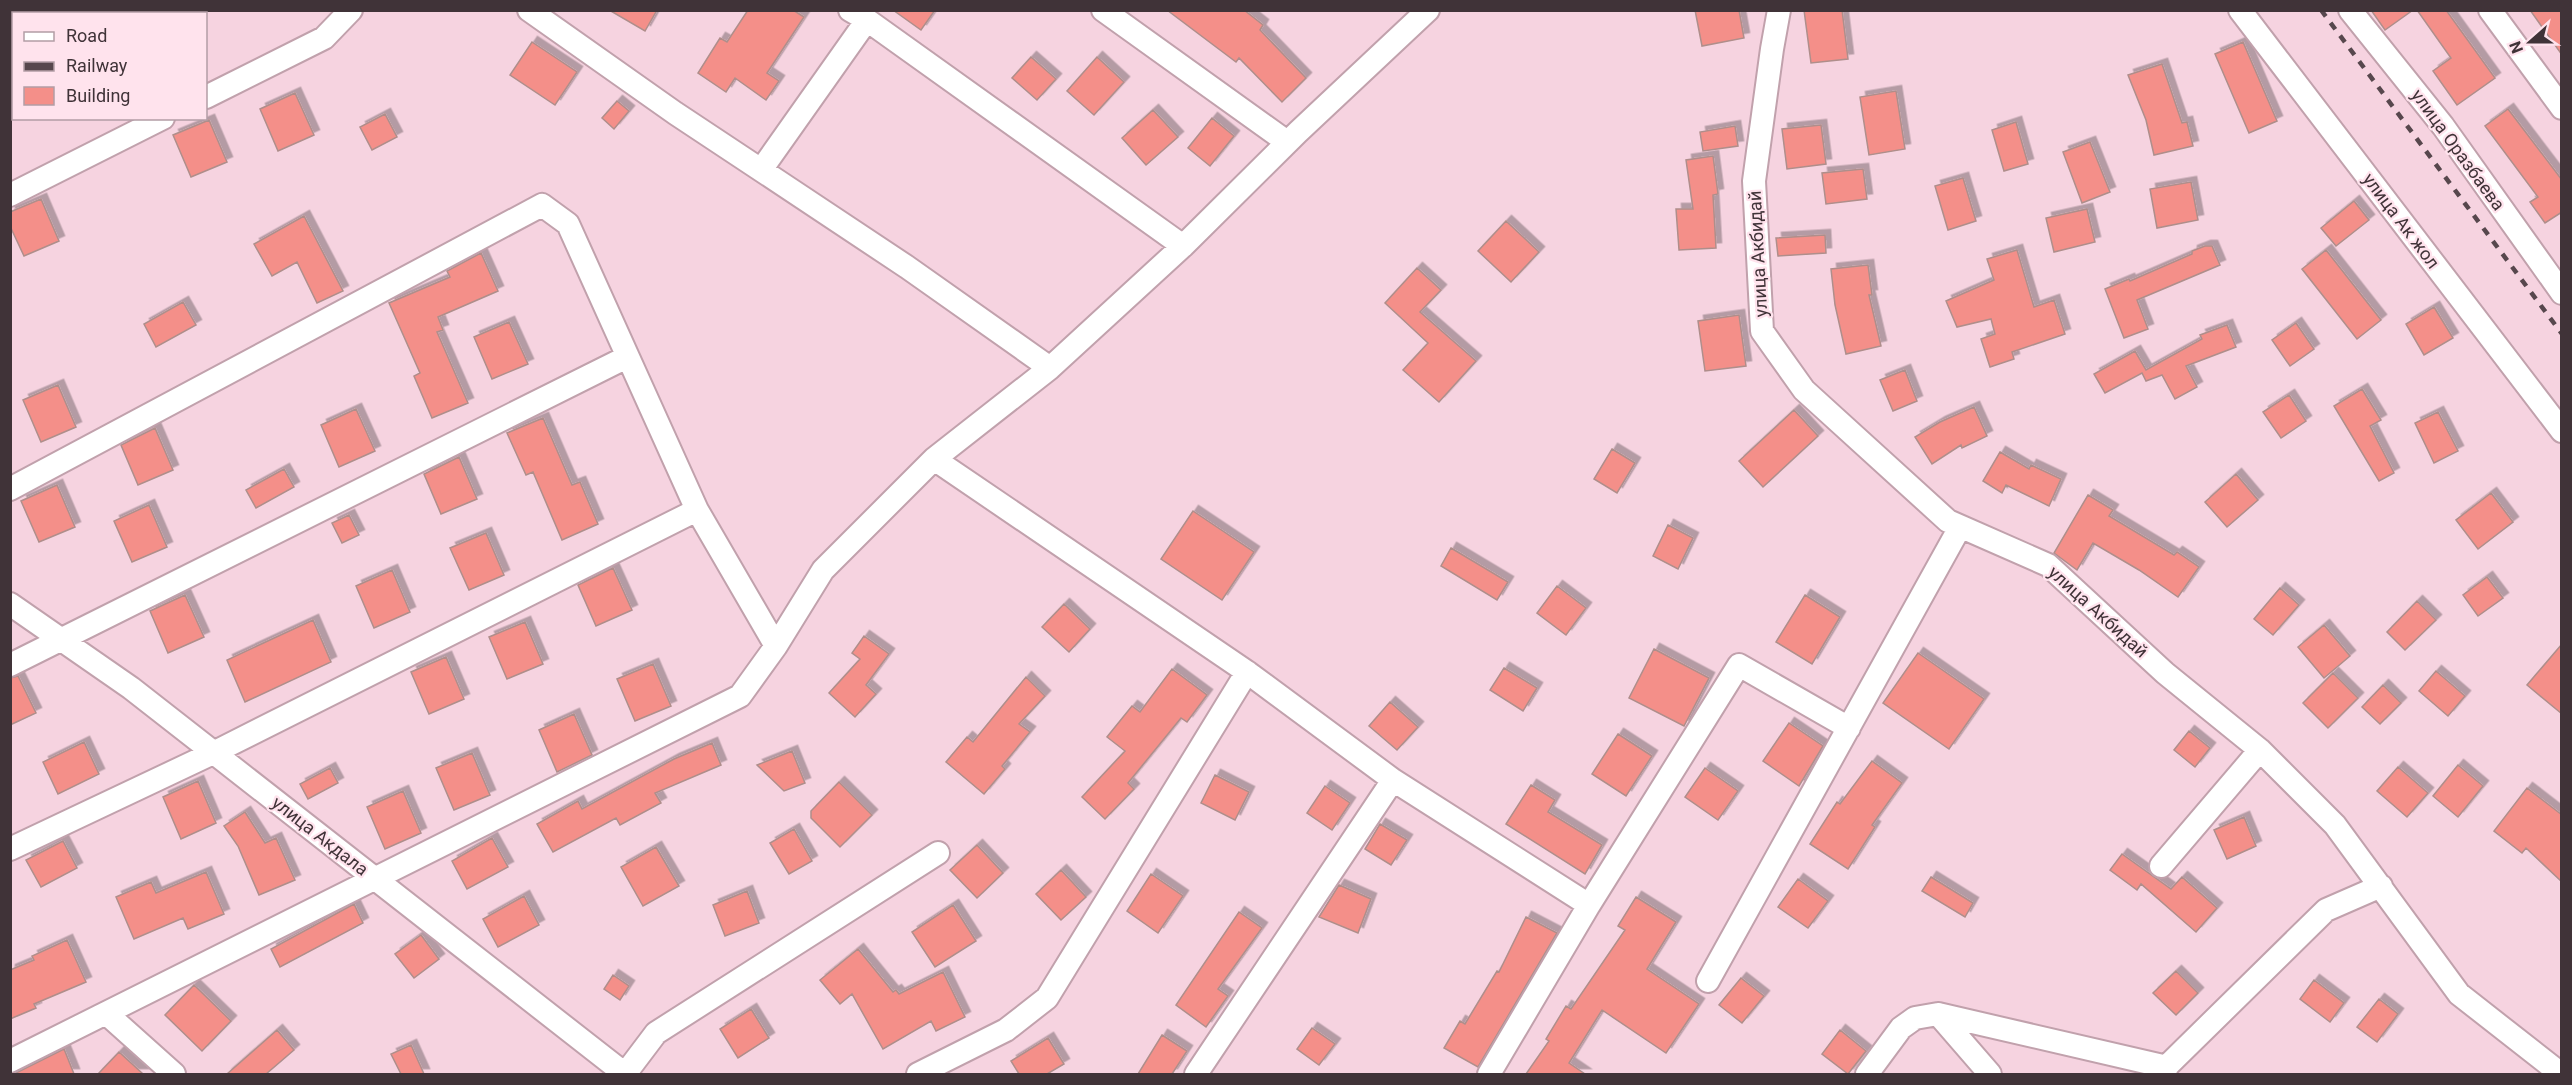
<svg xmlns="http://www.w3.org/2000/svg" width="2572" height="1085" viewBox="0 0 2572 1085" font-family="Roboto,sans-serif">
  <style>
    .building { fill: #f48f89; stroke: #af8e8b; stroke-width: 1.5; filter: url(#shadow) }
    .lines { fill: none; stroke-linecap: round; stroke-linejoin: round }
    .minor-casing { stroke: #c1a1ac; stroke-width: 26 }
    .minor { stroke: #fff; stroke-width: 22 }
    .rail { stroke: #57474d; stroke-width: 4.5; stroke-dasharray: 8 8; stroke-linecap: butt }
    .labels { text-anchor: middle; stroke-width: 4.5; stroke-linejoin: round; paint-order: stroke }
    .street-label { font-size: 18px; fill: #403338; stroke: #ffe3ed }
  </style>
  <defs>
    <filter id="shadow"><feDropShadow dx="5.5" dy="-5.5" stdDeviation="0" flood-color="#0004"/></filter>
  </defs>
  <rect width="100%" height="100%" fill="#f6d3e0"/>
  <path class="building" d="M609 10H657L645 31Z
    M748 10H793L804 17 767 73 779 81 766 100 735 78 726 92 698 73 720 38 727 42Z
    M893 10H935L921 30Z
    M1167 10H1244L1263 25 1260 30 1306 78 1282 102 1239 58 1236 62Z
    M1695 10H1739L1744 38 1702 46Z
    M1804 10H1842L1848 59 1811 63Z
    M2371 10H2413L2385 30Z
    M2417 10H2446L2495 78 2457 105 2433 71 2451 58Z
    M2530 10H2562V55Z
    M532 42 577 72 555 105 510 75Z
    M2243 42 2277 121 2249 133 2215 54Z
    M1031 57 1056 79 1037 100 1012 78Z
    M1097 57 1124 82 1094 115 1067 91Z
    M2162 64 2182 123 2187 122 2193 146 2154 155 2146 120 2128 75Z
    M1896 91 1905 149 1869 155 1860 97Z
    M295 93 314 135 278 151 260 109Z
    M617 101 629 111 614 129 602 118Z
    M2508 109 2562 180V212L2545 223 2530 202 2538 197 2485 126Z
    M1153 110 1178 137 1146 165 1122 138Z
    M385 114 397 137 372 150 360 127Z
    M1212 118 1234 136 1210 166 1188 148Z
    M209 120 227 162 191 177 173 135Z
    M2016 122 2028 164 2004 171 1992 130Z
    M1821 125 1826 164 1787 169 1782 129Z
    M1735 126 1738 146 1703 151 1700 132Z
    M2090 142 2110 192 2082 203 2063 152Z
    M1713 156 1718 194 1713 195 1716 248 1679 250 1676 209H1693L1686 160Z
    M1863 169 1867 199 1826 204 1822 173Z
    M1963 178 1976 221 1948 230 1935 186Z
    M2191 182 2198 220 2157 228 2150 189Z
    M41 199 59 241 24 256 10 226V212Z
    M2354 201 2369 220 2336 246 2321 228Z
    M2087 209 2095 242 2054 252 2046 218Z
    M304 216 343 291 317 303 297 262 272 276 254 244Z
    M1506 221 1539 252 1511 282 1478 251Z
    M1825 235 1826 253 1778 256 1776 238Z
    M2205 246H2212L2220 265 2137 300 2148 329 2124 338 2105 289 2129 279 2130 281 2192 254V251Z
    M2017 250 2034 307 2054 300 2065 334 2012 352 2014 359 1990 367 1981 339 1995 334 1991 319 1957 327 1946 301 1994 280 1987 259Z
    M2326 250 2381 320 2357 339 2302 269Z
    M481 253 498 291 438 317 443 330 437 332 468 403 432 418 414 376 420 373 389 303 450 277 447 271Z
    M1868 265 1872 295H1869L1881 346 1846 354 1835 305 1831 269Z
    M1417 268 1441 290 1420 312 1476 361 1439 402 1403 370 1428 343 1385 303Z
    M183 302 196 325 156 347 144 324Z
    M2434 307 2453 338 2424 355 2406 324Z
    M1739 315 1746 366 1705 371 1698 321Z
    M509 322 528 364 492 379 474 337Z
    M2296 323 2314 349 2290 366 2272 340Z
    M2227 325 2236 347 2186 366 2197 387 2175 399 2162 375 2146 381 2142 373 2105 393 2094 374 2135 351 2146 370 2202 339 2200 335Z
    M1905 370 1917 401 1893 411 1880 380Z
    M58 385 76 427 41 442 23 400Z
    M2362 389 2381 420 2370 426 2394 473 2379 481 2334 406Z
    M2289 395 2306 421 2281 438 2263 412Z
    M1974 407 1987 436 1962 448 1961 445 1932 464 1915 437 1940 422Z
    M356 409 375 451 339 467 321 425Z
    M1794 410 1818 436 1763 487 1739 461Z
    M2438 412 2458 451 2434 463 2415 423Z
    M543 418 572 485 580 482 598 524 562 540 533 472 526 475 507 433Z
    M155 428 173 470 138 485 121 445Z
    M1612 449 1635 463 1617 493 1594 479Z
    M2000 452 2029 469 2031 465 2061 479 2049 506 2006 485 2002 493 1983 481Z
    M459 457 477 499 441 514 424 474Z
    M284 469 294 487 256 508 246 490Z
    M2236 474 2258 500 2227 527 2205 502Z
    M57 485 75 527 39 542 21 501Z
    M2491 493 2513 522 2478 549 2456 520Z
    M2088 495 2113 510 2109 516 2174 555 2177 552 2199 567 2178 597 2139 570 2093 543 2077 570 2054 553Z
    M149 505 167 547 132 562 114 521Z
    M1193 511 1254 552 1222 600 1161 559Z
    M349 515 359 535 342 543 332 523Z
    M1668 525 1693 538 1678 569 1653 556Z
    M486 533 504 575 469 590 450 548Z
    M1451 548 1508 582 1497 600 1441 566Z
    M613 568 632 610 596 626 578 585Z
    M392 570 410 612 374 628 356 586Z
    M2487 577 2503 598 2478 616 2463 595Z
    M1557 586 1586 608 1566 635 1537 613Z
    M2280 588 2299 605 2273 635 2254 619Z
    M185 595 204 637 168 653 150 611Z
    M1805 595 1840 617 1812 664 1776 642Z
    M2417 601 2436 620 2405 650 2387 632Z
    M1064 604 1090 629 1069 652 1042 627Z
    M313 620 331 662 245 702 227 660Z
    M525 622 543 664 507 679 489 637Z
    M2324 625 2350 656 2324 678 2298 647Z
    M864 636 889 654 866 685 876 694 855 717 829 693 860 659 852 653Z
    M2562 644V714L2527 685Z
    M1654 649 1709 678 1684 726 1629 698Z
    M1918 653 1984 699 1949 749 1883 703Z
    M446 657 464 699 429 714 411 672Z
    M653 664 671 706 635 721 617 679Z
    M1504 668 1537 688 1523 711 1490 690Z
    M1172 669 1207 695 1187 722 1181 718 1128 783 1134 789 1105 819 1082 797 1125 751 1107 737 1132 706 1140 712Z
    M2436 671 2465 696 2448 716 2419 691Z
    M2333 673 2358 698 2328 728 2303 703Z
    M18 676 36 713 10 725V678Z
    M1026 677 1045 696 1019 724 1030 732 1002 766 1005 769 984 794 946 762 967 737 973 742Z
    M2383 685 2401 703 2380 724 2362 707Z
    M1390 702 1418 727 1397 750 1369 726Z
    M574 714 592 755 557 772 539 730Z
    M1789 723 1823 746 1799 786 1763 761Z
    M2189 731 2210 748 2195 767 2174 750Z
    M1618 734 1652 756 1626 796 1592 774Z
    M84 742 99 774 58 794 43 762Z
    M712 743 721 765 655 793 661 803 620 825 616 818 553 852 537 824 578 801 582 809 674 759Z
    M792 751 805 783 784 791 757 765Z
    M472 753 490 795 454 810 436 768Z
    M1872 761 1902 783 1872 825 1875 827 1848 869 1810 844 1837 802 1840 804Z
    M2458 765 2483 786 2458 817 2433 796Z
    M2398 767 2428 793 2407 817 2377 791Z
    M330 768 338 783 308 799 300 784Z
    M1705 768 1738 791 1718 820 1685 797Z
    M1215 775 1249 792 1235 820 1201 803Z
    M198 781 216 823 181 839 163 797Z
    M839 782 872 815 840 847 811 818V811Z
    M1531 785 1555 800 1548 812 1602 845 1585 874 1506 824Z
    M1325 786 1350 803 1332 830 1307 813Z
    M2527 788 2562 815V882L2526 848 2522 853 2494 831Z
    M403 791 421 833 385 849 367 807Z
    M245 812 265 843 276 838 295 880 259 895 238 846 224 826Z
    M2244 817 2256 846 2227 859 2214 830Z
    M1380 824 1407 840 1391 865 1365 849Z
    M794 829 812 861 789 874 770 843Z
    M492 838 508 867 467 889 452 861Z
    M63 841 77 868 41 887 26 860Z
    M977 845 1003 873 977 898 950 870Z
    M656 847 679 886 643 906 621 867Z
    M2122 854 2171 889 2182 877 2217 908 2196 932 2141 884 2137 890 2110 870Z
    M1061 870 1086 897 1061 920 1036 894Z
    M206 872 224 914 188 929 183 918 134 939 116 897 151 882 156 893Z
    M1151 874 1183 896 1158 933 1127 911Z
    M1931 877 1973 903 1965 917 1922 891Z
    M1798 879 1828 901 1808 928 1778 907Z
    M1339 885 1371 899 1358 933 1319 917Z
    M747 891 759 923 725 936 713 905Z
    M524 896 539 925 498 947 483 919Z
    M1636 897 1676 922 1647 969 1699 1004 1666 1053 1602 1010 1569 1063 1585 1074H1526L1549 1041 1546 1039 1566 1006 1571 1009 1625 930 1618 926Z
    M354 904 363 923 280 967 271 949Z
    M953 905 976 941 935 967 912 932Z
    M1239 912 1262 928 1218 989 1228 996 1206 1027 1176 1005Z
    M1526 917 1557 933 1478 1067 1444 1048 1460 1021 1465 1024 1497 971 1499 972Z
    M421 935 439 959 414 978 395 954Z
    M67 940 86 982 34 1004 36 1008 10 1019V970L34 960 32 956Z
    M858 949 893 992 896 990 899 994 943 972 965 1017 936 1031 931 1021 883 1049 852 994 840 1004 820 980Z
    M2176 971 2198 993 2176 1015 2153 993Z
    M613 975 629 986 620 1000 604 989Z
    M1741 978 1764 996 1742 1023 1719 1005Z
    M2314 980 2344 1003 2330 1022 2300 999Z
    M194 985 231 1021 202 1051 165 1015Z
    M2379 999 2398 1014 2377 1042 2357 1027Z
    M751 1009 769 1038 738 1058 720 1029Z
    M1312 1028 1335 1044 1319 1065 1297 1049Z
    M277 1030 294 1050 266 1074H227Z
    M1840 1030 1866 1051 1848 1074 1822 1054Z
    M1162 1035 1187 1051 1172 1074H1138Z
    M1048 1038 1064 1064 1047 1074H1019L1011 1061Z
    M411 1045 424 1074H401L391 1054Z
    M64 1049 74 1074H10L16 1073Z
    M119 1052 143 1074H98Z"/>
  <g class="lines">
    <defs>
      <path id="minor" d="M529 10 675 113 761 170 867 20
        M850 10 867 20 1183 246
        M1103 10 1287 142
        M1779 10 1772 49 1754 181 1762 331 1804 390 1948 521 2048 565 2165 673 2260 750 2335 825 2459 994 2561 1074
        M2240 10 2562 431
        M2350 10 2443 126 2562 293
        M2490 10 2562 108
        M206 97 324 38 351 10
        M761 170 907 267 1050 368
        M10 195 163 118
        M934 459 1247 672 1393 780 1589 905
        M10 489 542 205 568 224 697 510 776 646
        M10 604 131 688 625 1074
        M10 665 627 357
        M10 849 213 753 697 510
        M2161 866 2260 750
        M1708 981 1960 527
        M107 1014 174 1074
        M1938 1014 1990 1074
        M10 1061 740 696 776 646 823 570 934 459 1050 368 1183 246 1298 132 1428 10
        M625 1074 656 1033 938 853
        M918 1074 1006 1030 1047 998 1247 672
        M1196 1074 1393 780
        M1489 1074 1589 905 1739 665 1849 728
        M1867 1074 1901 1028 1915 1018 1938 1014 2167 1067
        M2159 1074 2326 910 2381 886"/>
    </defs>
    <use href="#minor" class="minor-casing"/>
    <use href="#minor" class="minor"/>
    <path class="rail" d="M2321 10 2562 334"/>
  </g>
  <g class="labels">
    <g class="street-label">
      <text transform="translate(2458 150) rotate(54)" y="6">улица Оразбаева</text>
      <text transform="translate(2401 221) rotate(53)" y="6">улица Ак жол</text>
      <text transform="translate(1758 254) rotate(-93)" y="6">улица Акбидай</text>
      <text transform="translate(2098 612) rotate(42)" y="6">улица Акбидай</text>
      <text transform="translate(320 836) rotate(38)" y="6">улица Акдала</text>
    </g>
  </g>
  <rect width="2572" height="1085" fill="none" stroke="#403338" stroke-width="24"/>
  <rect x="12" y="12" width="195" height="108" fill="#ffe3ed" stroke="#b39da5" stroke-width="1.5"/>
  <rect x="24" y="32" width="30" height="9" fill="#ffffff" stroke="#b39da5" stroke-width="1.5"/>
  <text x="66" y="42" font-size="18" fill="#403338">Road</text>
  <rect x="24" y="62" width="30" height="9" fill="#57474d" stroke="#b39da5" stroke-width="1.5"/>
  <text x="66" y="72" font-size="18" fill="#403338">Railway</text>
  <rect x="24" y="87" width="30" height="18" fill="#f48f89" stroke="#b39da5" stroke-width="1.5"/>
  <text x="66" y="102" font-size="18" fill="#403338">Building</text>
  <g transform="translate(2530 42) rotate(249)" stroke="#ffe3ed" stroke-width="4.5" paint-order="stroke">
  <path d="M0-4.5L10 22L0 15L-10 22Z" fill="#403338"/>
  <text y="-9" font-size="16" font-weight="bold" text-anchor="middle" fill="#403338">N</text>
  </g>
</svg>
